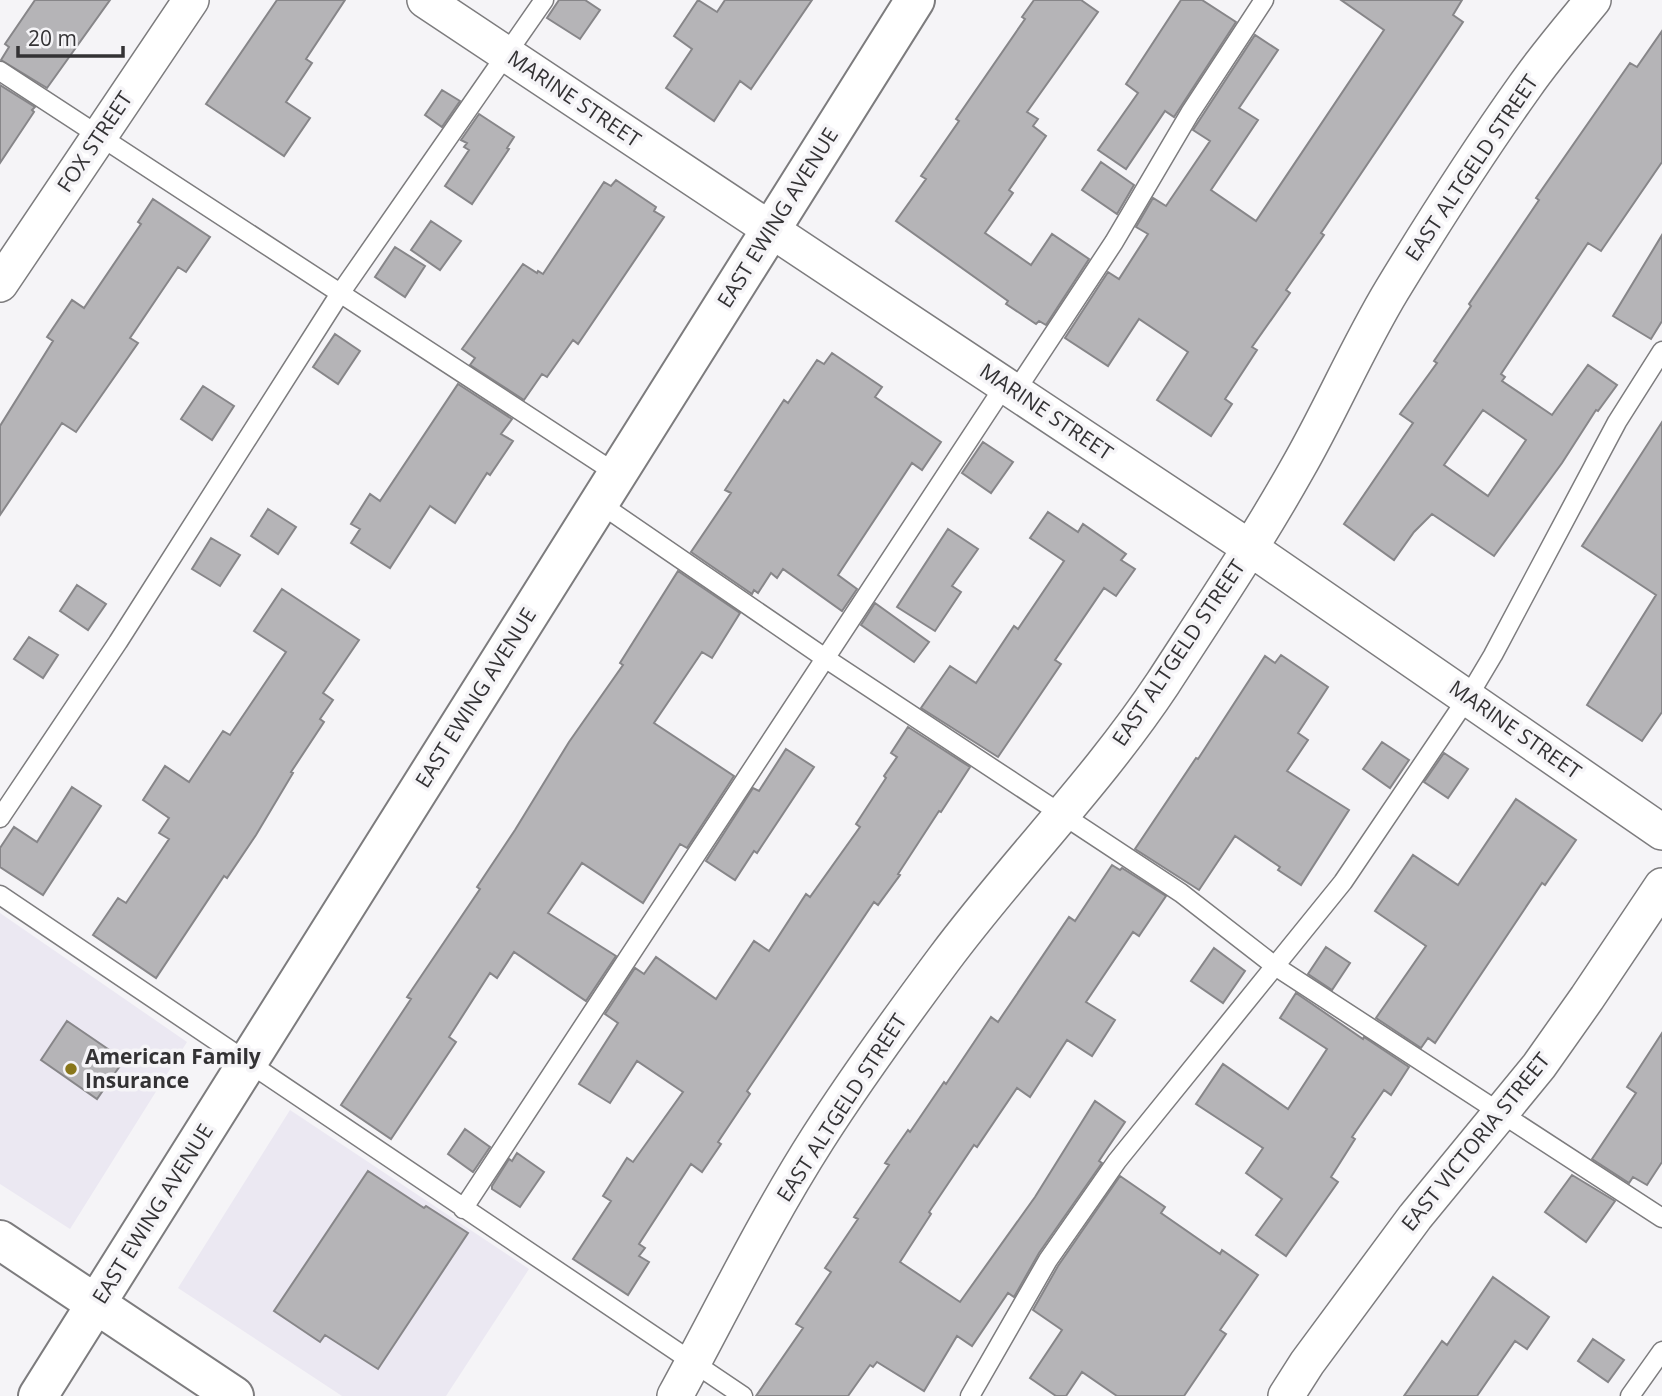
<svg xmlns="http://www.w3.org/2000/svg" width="1662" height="1396" viewBox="0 0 1662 1396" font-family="'Open Sans',sans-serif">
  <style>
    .built { fill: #ebe8f2 }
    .building { fill: #b5b4b7; stroke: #878689; stroke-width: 2; fill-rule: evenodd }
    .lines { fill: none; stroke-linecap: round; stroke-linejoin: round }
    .lane-casing { stroke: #7d7c7e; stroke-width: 21 }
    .street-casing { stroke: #7d7c7e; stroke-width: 38 }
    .secondary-casing { stroke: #7d7c7e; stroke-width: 42 }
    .lane { stroke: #fff; stroke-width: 18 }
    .street { stroke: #fff; stroke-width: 35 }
    .secondary { stroke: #fff; stroke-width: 38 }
    .poi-dot { fill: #89771b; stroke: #f5f4f7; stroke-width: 2.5 }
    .labels { text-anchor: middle; stroke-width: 7; stroke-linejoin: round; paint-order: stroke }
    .street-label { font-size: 21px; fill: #333234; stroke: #f5f4f7 }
    .poi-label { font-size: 21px; font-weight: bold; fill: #333234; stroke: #f5f4f7; text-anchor: start }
  </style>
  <rect width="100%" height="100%" fill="#f5f4f7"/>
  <path class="built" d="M0 913 187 1042 70 1229 0 1184Z
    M290 1110 529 1269 446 1396H342L178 1288Z"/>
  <path class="building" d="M35 0H110L47 88 1 60 9 47 5 44Z
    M277 0H345L306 59 312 63 286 102 310 118 284 156 206 104Z
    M559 0H585L600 10 580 39 547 18Z
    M698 0 717 12 725 0H812L751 89 740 81 714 121 666 88 692 49 674 36Z
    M1034 0H1081L1098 12 1027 112 1038 119 1033 126 1046 136 1009 190 1013 193 985 233 1031 265 1052 234 1089 259 1046 325 1039 321 1036 324 1006 304 1008 301 896 221 926 179 921 176 959 121 956 119 1025 19 1022 17Z
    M1181 0H1202L1236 22 1174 117 1165 111 1126 169 1098 150 1138 93 1126 84Z
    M1341 0H1462L1453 15 1463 22 1321 233 1324 235 1286 290 1290 293 1252 347 1257 350 1225 399 1232 404 1211 436 1157 400 1188 352 1139 319 1108 366 1065 338 1108 272 1119 279 1148 234 1136 227 1153 198 1166 206 1210 141 1193 130 1255 35 1278 50 1239 108 1258 120 1211 190 1256 221 1384 30Z
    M1662 31V162L1601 251 1588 243 1501 374 1505 377 1502 381 1552 415 1588 365 1617 385 1598 411 1596 410 1562 463 1494 556 1432 514 1414 532 1394 560 1344 524 1413 423 1400 414 1437 363 1434 361 1471 306 1469 304 1539 200 1536 198 1630 63 1637 67ZM1483 410 1526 440 1488 496 1444 465Z
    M0 85 35 107 32 110 34 112 0 163Z
    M442 90 460 101 442 127 425 115Z
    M479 114 514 137 507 148 509 149 472 204 445 186 469 150 464 147 467 143 461 140Z
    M1101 162 1134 185 1117 214 1082 190Z
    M616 180 656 207 654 211 664 217 578 344 573 340 547 377 542 374 524 400 470 365 475 358 462 349 523 264 537 273 538 271 543 274 604 182 611 186Z
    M153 199 210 237 186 272 178 267 130 338 138 343 76 432 62 423 0 515V426L53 341 47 337 72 300 84 308 141 224 138 222Z
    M431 221 461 241 440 270 411 250Z
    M1662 235V321L1651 339 1613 316Z
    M395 247 425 266 405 297 375 277Z
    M335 334 360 351 338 384 313 367Z
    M832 353 882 387 875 397 941 442 922 470 912 463 838 575 857 589 842 611 783 569 777 578 771 573 758 593 754 590 752 594 691 552 731 493 725 490 784 400 788 403 817 360 824 364Z
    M458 384 512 419 501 434 513 441 490 475 487 473 455 523 430 506 390 568 351 543 360 529 351 524 370 494 380 501Z
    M203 386 234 406 212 440 181 419Z
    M1662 422V712L1642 741 1587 705 1656 595 1582 546Z
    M983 442 1013 462 991 493 962 473Z
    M268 509 296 527 278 554 251 536Z
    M1048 512 1078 532 1083 524 1126 554 1121 560 1135 569 1116 596 1104 588 1055 660 1061 664 998 757 921 708 950 666 976 683 1014 626 1018 629 1064 561 1030 538Z
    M948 529 978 549 952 586 961 592 935 631 897 607Z
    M211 538 240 555 220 586 192 569Z
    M678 571 740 613 712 658 702 652 654 723 734 776 687 848 680 844 643 903 582 863 548 913 616 956 586 1001 514 952 497 978 490 973 449 1037 456 1042 391 1139 341 1105 411 999 407 997 480 889 477 887 515 830 569 742 623 665 620 663Z
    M77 585 106 604 88 630 60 611Z
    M282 589 359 640 323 693 333 700 320 719 324 722 291 772 293 773 256 835 227 878 224 876 156 978 93 935 118 898 126 903 169 839 159 833 169 818 143 800 165 766 189 782 223 731 230 735 286 652 254 631Z
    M875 603 929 642 914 662 861 625Z
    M29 637 58 655 43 678 14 659Z
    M1281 655 1328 687 1298 733 1308 740 1287 771 1349 810 1301 885 1278 870 1280 867 1235 836 1199 890 1135 849 1196 758 1198 759 1265 656 1275 663Z
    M908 727 970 767 941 812 939 811 898 874 900 875 878 905 874 902 747 1091 750 1094 718 1142 721 1144 702 1172 691 1164 639 1244 645 1248 639 1256 649 1262 628 1295 573 1259 611 1201 603 1196 627 1158 633 1162 683 1092 637 1061 610 1103 579 1084 618 1023 605 1014 635 968 644 974 656 957 716 999 754 941 769 951 806 894 810 897 860 827 856 824 886 778 884 776 897 757 891 753Z
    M1382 742 1409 760 1390 788 1363 769Z
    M786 749 814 767 757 853 754 851 735 880 706 861 753 788 759 791Z
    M1444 753 1468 769 1448 798 1424 782Z
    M72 787 101 806 43 895 0 867V848L14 827 37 842Z
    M1516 799 1576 840 1545 885 1542 883 1435 1043 1428 1038 1421 1048 1376 1018 1426 946 1375 911 1413 855 1458 885Z
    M1112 865 1120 870 1122 868 1166 896 1139 936 1133 932 1086 1002 1115 1020 1092 1056 1067 1040 1030 1097 1017 1088 977 1147 974 1145 929 1212 931 1214 900 1262 960 1302 1035 1197 1095 1101 1125 1122 1099 1161 1102 1163 1039 1253 1014 1297 1008 1293 972 1346 957 1336 924 1391 877 1362 873 1367 870 1365 848 1396H756L803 1328 796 1324 831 1272 825 1268 858 1219 854 1217 889 1165 885 1163 908 1130 910 1132 944 1082 946 1084 991 1017 998 1022 1069 917 1075 921Z
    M1326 947 1350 963 1332 990 1308 974Z
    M1214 948 1245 971 1223 1003 1191 981Z
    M1296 993 1363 1039 1364 1037 1409 1067 1391 1095 1384 1090 1352 1137 1355 1139 1331 1177 1338 1182 1286 1256 1256 1235 1282 1199 1246 1173 1263 1148 1196 1104 1223 1064 1288 1109 1327 1049 1280 1018Z
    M67 1021 124 1060 97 1099 41 1060Z
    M1662 1033V1162L1647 1185 1633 1177 1629 1183 1592 1159 1636 1093 1627 1087Z
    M465 1129 490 1147 473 1172 448 1154Z
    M517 1153 544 1172 520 1207 492 1189V1186L509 1159 512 1161Z
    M368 1171 424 1208 426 1206 468 1233 378 1369 325 1335 320 1342 274 1311Z
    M1572 1175 1615 1201 1586 1242 1545 1212Z
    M1120 1176 1165 1207 1161 1213 1220 1254 1222 1250 1258 1275 1220 1330 1226 1334 1184 1396H1117L1082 1372 1066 1396H1056L1030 1378 1062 1330 1033 1310 1058 1266Z
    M1493 1277 1549 1317 1527 1349 1515 1341 1477 1396H1404L1442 1341 1447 1345Z
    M1593 1339 1624 1360 1608 1382 1578 1361Z"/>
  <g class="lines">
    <defs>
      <path id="lane" d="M0 71 617 474
        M1015 392 1114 242 1190 113 1264 0
        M599 503 825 658 1181 893 1275 966 1662 1218
        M0 818 118 642 339 295 544 0
        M0 895 743 1396
        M463 1209 1005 385
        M970 1396 1048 1260 1117 1161 1343 882 1468 697 1493 655 1617 422 1662 351
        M1630 1396 1662 1351"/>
      <path id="street" d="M425 0 1250 548 1662 832
        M0 284 191 0
        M675 1396C722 1310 765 1221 818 1138 857 1077 900 1018 944 959 1014 865 1098 781 1163 683 1209 612 1256 542 1297 469 1331 410 1357 348 1392 290 1434 221 1478 152 1525 86 1546 56 1570 28 1593 0
        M1286 1396 1307 1363 1415 1217 1539 1066 1587 998 1662 886"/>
      <path id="secondary" d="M0 1240 234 1396
        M38 1396 915 0"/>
    </defs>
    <use href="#lane" class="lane-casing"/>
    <use href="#street" class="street-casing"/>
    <use href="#secondary" class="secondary-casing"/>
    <use href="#lane" class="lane"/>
    <use href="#street" class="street"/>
    <use href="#secondary" class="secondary"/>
  </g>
  <circle class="poi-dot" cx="71" cy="1069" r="7"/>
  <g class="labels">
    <g class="street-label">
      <text transform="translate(574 99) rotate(34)" y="7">MARINE STREET</text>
      <text transform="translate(95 142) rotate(-56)" y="7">FOX STREET</text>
      <text transform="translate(1472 168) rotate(-56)" y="7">EAST ALTGELD STREET</text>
      <text transform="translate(778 218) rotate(-58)" y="7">EAST EWING AVENUE</text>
      <text transform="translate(1046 412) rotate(34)" y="7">MARINE STREET</text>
      <text transform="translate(1179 653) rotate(-56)" y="7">EAST ALTGELD STREET</text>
      <text transform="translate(476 698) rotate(-58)" y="7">EAST EWING AVENUE</text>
      <text transform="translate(1515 730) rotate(35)" y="7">MARINE STREET</text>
      <text transform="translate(842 1108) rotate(-57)" y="7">EAST ALTGELD STREET</text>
      <text transform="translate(1476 1142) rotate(-51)" y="7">EAST VICTORIA STREET</text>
      <text transform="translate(153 1214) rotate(-58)" y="7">EAST EWING AVENUE</text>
    </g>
    <g class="poi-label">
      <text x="85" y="1064">American Family<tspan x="85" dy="24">Insurance</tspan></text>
    </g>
  </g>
  <path d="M18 46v10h105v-10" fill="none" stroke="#333234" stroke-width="3.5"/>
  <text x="28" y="46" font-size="21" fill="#333234" stroke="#f5f4f7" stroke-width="5" paint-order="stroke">20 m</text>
</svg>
